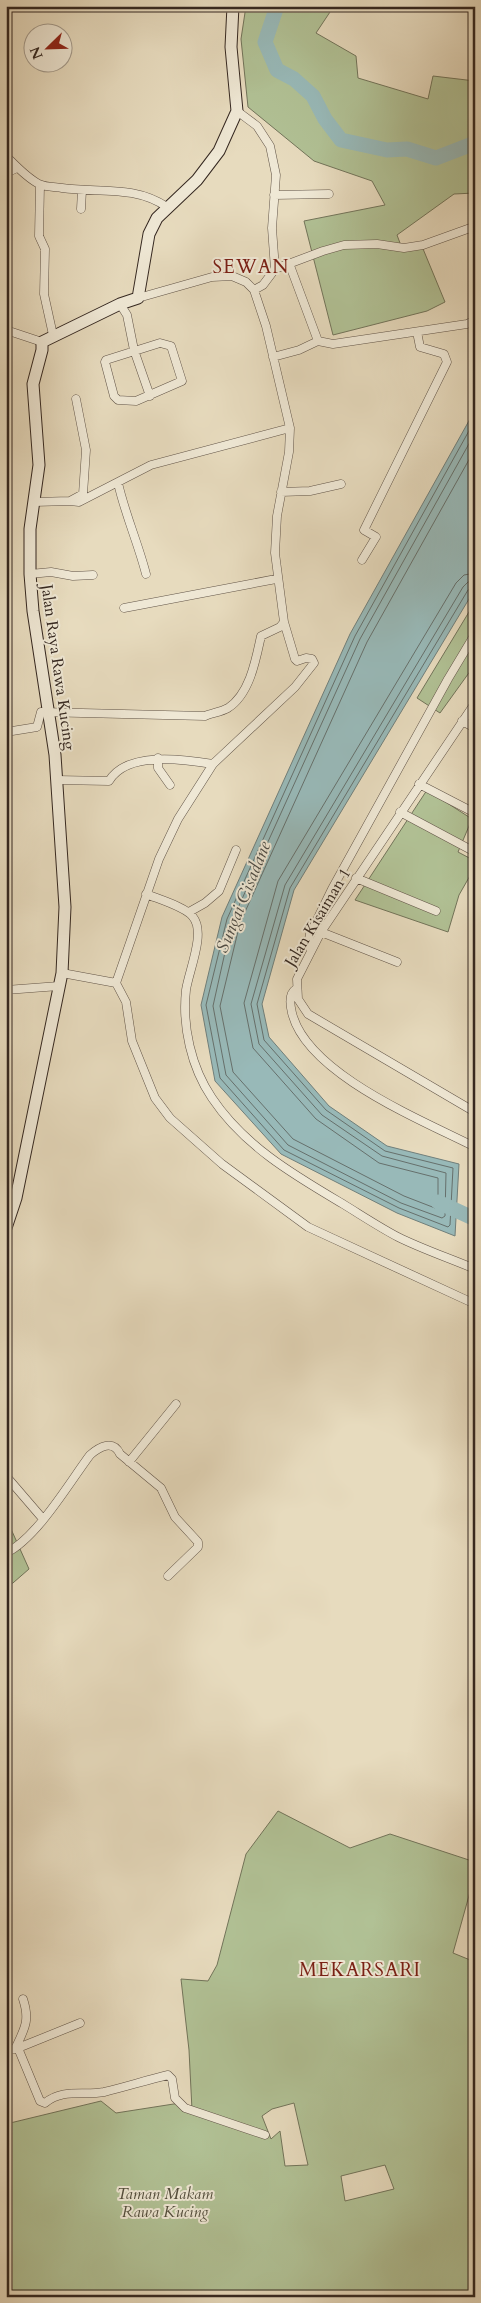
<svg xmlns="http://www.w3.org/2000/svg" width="481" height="2303" viewBox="0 0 481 2303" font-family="Cardo,serif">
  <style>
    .green { fill: #b1c195; stroke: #72745a; fill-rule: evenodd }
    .water { fill: #98b9b8; stroke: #707f7b }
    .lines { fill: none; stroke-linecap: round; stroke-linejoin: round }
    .shore { stroke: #66706c; stroke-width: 1 }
    .river { stroke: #98b9b8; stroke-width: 15 }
    .street-casing { stroke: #615448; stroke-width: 9 }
    .secondary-casing { stroke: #342720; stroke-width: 13 }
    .street { stroke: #efe8d5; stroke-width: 8 }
    .secondary { stroke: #efe8d5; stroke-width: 11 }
    .labels { text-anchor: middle; stroke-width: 4; stroke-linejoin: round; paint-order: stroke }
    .street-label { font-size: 16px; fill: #342720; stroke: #efe8d5 }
    .park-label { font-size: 16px; font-style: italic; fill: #534e3d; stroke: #efe8d5 }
    .water-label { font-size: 18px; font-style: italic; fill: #4d4c46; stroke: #efe8d5 }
    .quarter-label { font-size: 19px; letter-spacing: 1px; fill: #7a1f14; stroke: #efe8d5 }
  </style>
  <rect width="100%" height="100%" fill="#e7dbbe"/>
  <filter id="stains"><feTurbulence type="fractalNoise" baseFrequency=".004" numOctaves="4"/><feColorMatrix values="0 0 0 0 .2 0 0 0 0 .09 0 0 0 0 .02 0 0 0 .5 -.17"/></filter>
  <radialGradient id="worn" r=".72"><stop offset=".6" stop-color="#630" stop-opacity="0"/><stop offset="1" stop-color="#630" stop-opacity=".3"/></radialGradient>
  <path class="green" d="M246 6H334L316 33 356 56 358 78 428 99 433 76 475 81V193L454 194 397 235 403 251 421 244 445 302 427 311 333 335 304 221 385 205 372 181 314 161 248 107 241 39Z
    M475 602V671L471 670 440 713 417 698Z
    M427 790 472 819 458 852 475 861V867L459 895 448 932 355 900Z
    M6 1523 11 1529 29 1569 6 1589Z
    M278 1811 350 1848 390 1834 475 1862V1883L470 1892 453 1953 475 1962V2297H6V2124L101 2101 116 2113 180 2103 192 2110 189 2050 181 1979 208 1981 217 1965 246 1854ZM294 2103 308 2165 285 2166 280 2131 271 2139 262 2116 272 2109ZM385 2165 394 2189 345 2201 341 2176Z"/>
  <path class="water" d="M475 410V589L294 890 262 1004 269 1037 329 1106 387 1146 459 1164 455 1236 397 1213 281 1154 215 1081 201 1005 222 917 350 634Z"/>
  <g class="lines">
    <path class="shore" d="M475 420 355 636 227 919 206 1005 220 1078 284 1150 399 1208 448 1227 450 1225 453 1168 385 1151 326 1110 264 1040 257 1004 290 888 468 590 475 587
      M475 433 360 639 232 921 213 1006 226 1075 288 1145 401 1203 442 1218 445 1216 446 1173 382 1156 322 1115 259 1044 251 1004 285 885 463 587 468 582 475 581
      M475 449 367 642 240 923 220 1006 233 1072 293 1139 404 1196 435 1208 438 1205V1178L379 1163 316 1119 253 1048 244 1003 278 881 456 583 464 575 475 573"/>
    <path class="river" d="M277 6 265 42 277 70 294 79 313 96 325 119 341 140 387 150 407 149 436 158 475 143
      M438 1202 475 1219"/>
    <defs>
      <path id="street" d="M237 111 257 126 270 146 276 175 272 228 275 269
        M6 156C16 166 27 178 39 184 45 187 55 187 62 188 99 193 135 185 167 207
        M6 173 17 168
        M40 185 39 236 45 249 44 294 53 335
        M274 195 329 194
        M81 209 82 190
        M289 263 318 341 333 344 467 324 475 320
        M254 290 263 285 275 269 323 251 344 245 377 244 404 248 423 245 473 227
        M120 304 127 315 134 350 150 396
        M6 330 42 342
        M160 343 171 346 182 381 136 401 118 400 114 396 105 362 106 360Z
        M273 357 299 350 318 341
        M118 483C125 514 138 543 146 574
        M281 492 310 491 341 484
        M70 501 79 502 151 465 290 428
        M34 502 70 501 83 494 86 450 76 399
        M362 560 376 537 364 530 447 362 444 354 420 347 417 332
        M30 574 51 572 73 576 93 575
        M124 608 276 579
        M475 703 321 932 297 979 298 999 308 1014 475 1112
        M462 721 475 728
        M6 732 37 727 41 712 205 716C212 713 221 712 228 708 250 694 256 659 261 636L280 627 284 622 275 553 277 516 289 452 290 428 266 326 254 290 246 282 232 276 212 277 138 298
        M158 758V768L170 785
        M57 780 109 781C127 751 183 759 213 764
        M419 784 475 813
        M400 812 475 852
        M356 878 436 911
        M146 894C158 899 186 907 193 917 206 933 189 970 186 990 182 1026 191 1067 212 1098 244 1146 294 1175 343 1204 361 1215 379 1227 398 1237 422 1249 449 1258 475 1269
        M189 912 205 903 219 891 236 850
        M321 932 397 962
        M311 950 308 944 310 934 332 889 448 679 475 634
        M62 973 116 983 126 1002 132 1041 155 1098 170 1118 222 1164 308 1227 475 1304
        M116 983 159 859 178 819 213 764 295 687 314 663 312 659 306 658 297 661 295 659 284 622
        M296 989C288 994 290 1005 292 1013 307 1074 422 1120 475 1147
        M6 990 59 986
        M6 1197 16 1198
        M129 1462 176 1404
        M6 1476 43 1519
        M6 1553C37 1538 69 1483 90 1455 99 1447 113 1439 120 1454L161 1488 175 1517 198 1542V1547L168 1576
        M16 2047C25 2028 30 2020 23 1999
        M18 2048 80 2023
        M6 2051 18 2048 40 2101 45 2103C63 2088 84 2096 104 2092 125 2087 147 2080 168 2075L172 2079 175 2098 185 2108 265 2135"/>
      <path id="secondary" d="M6 1228 16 1198 62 973 65 907 55 755 33 611 30 574V529L39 465 33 384 42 350V342L120 304 138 298 149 234 157 218 197 180 219 151 237 111 231 47 233 6"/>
    </defs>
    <use href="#street" class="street-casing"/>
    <use href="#secondary" class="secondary-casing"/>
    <use href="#street" class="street"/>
    <use href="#secondary" class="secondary"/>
  </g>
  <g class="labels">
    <g class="street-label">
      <text transform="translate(59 667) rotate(82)" y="6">Jalan Raya Rawa Kucing</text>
      <text transform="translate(317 917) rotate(-59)" y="6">Jalan Kisaiman 1</text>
    </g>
    <g class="park-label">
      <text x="165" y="2199">Taman Makam<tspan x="165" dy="18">Rawa Kucing</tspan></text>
    </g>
    <g class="water-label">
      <text transform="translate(243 897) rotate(-68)" y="6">Sungai Cisadane</text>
    </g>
    <g class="quarter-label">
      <text x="251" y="273">SEWAN</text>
      <text x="360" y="1976">MEKARSARI</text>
    </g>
  </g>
  <rect width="481" height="2303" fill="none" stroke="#e7dbbe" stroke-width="25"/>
  <rect x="8" y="8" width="466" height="2288" fill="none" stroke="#342720" stroke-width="2.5"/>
  <rect x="12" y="12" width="456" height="2278" fill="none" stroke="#342720"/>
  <g transform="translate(48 48) rotate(247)"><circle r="24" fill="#efe8d5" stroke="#a49b8d"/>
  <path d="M0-4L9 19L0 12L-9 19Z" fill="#8f2418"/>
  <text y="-8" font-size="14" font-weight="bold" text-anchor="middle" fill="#342720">N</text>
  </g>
  <rect width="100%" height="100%" filter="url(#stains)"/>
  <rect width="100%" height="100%" fill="url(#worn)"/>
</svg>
